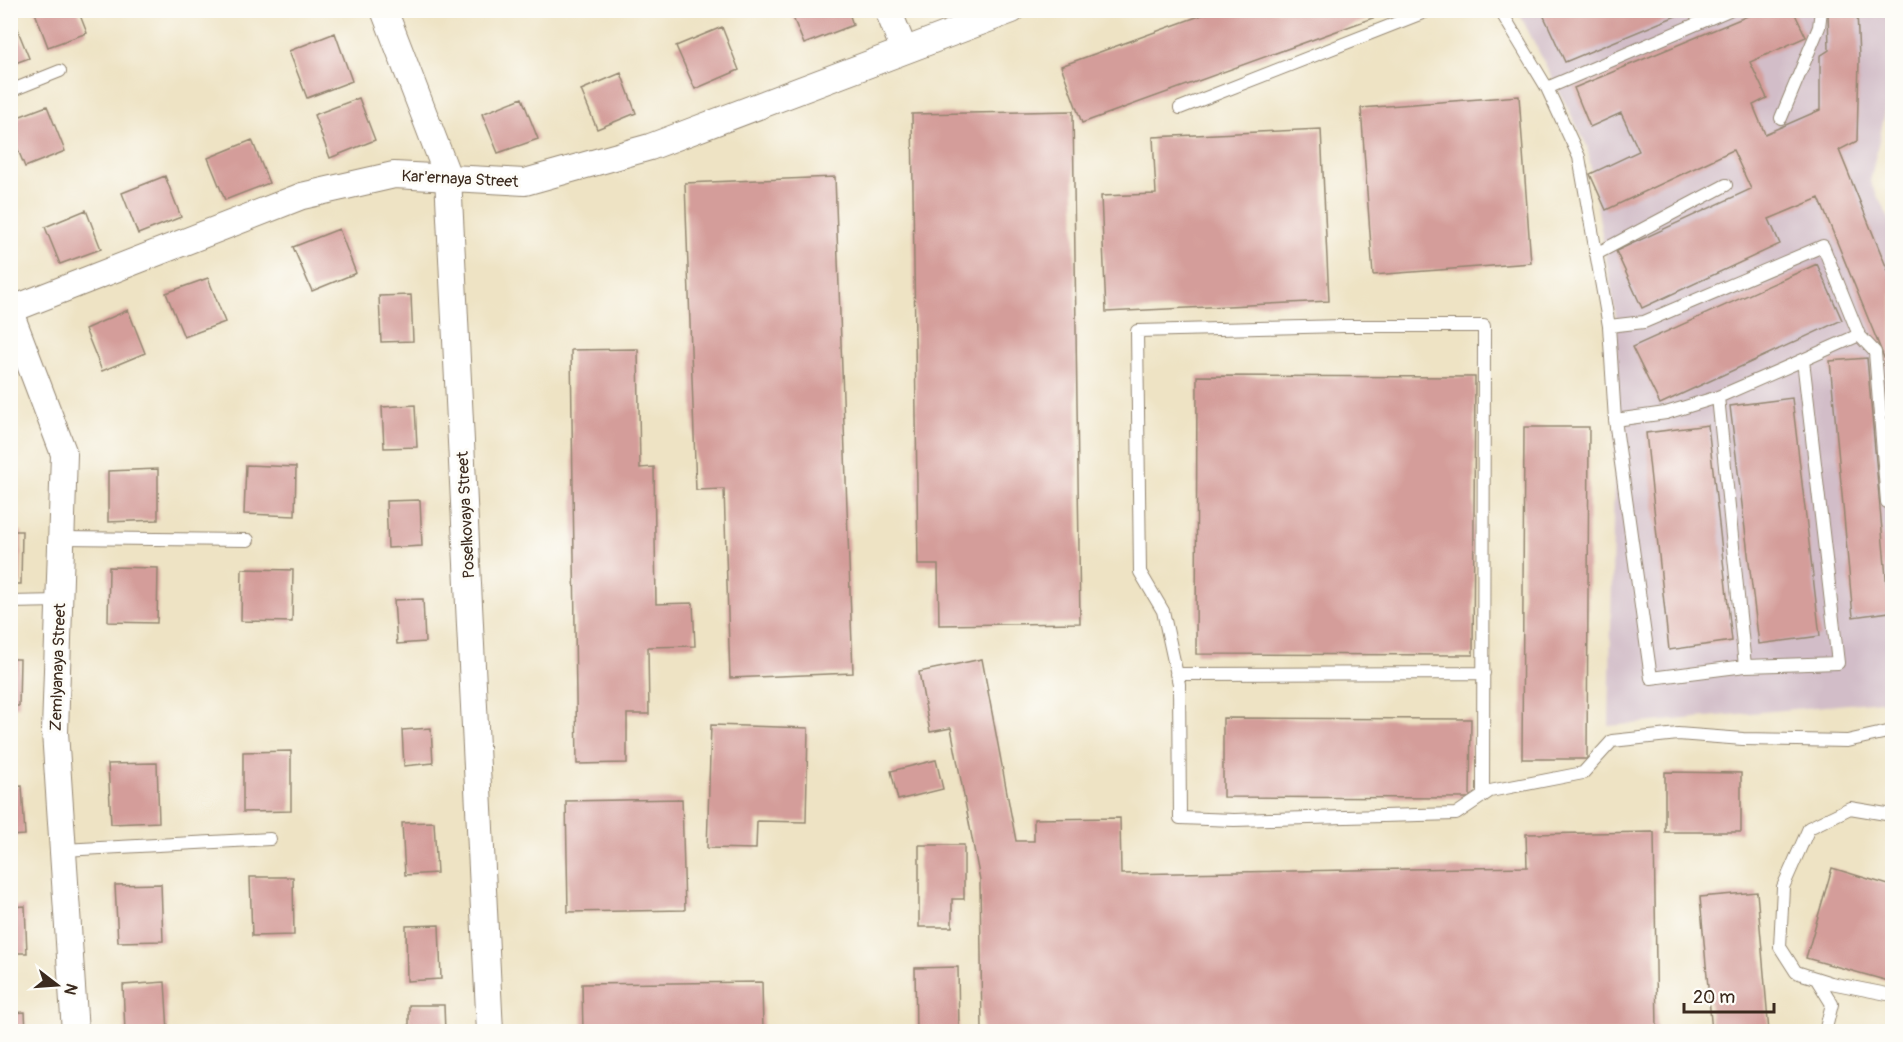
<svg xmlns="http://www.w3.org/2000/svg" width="1903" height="1042" viewBox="0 0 1903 1042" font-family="Pangolin,sans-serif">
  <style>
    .industrial { fill: #d2bdc8 }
    .building { fill: #d49d9a }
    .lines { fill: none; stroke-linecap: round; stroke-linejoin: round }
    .lane-casing { stroke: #948671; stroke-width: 14 }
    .street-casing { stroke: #948671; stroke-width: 28 }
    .lane { stroke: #fff; stroke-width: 12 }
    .street { stroke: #fff; stroke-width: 26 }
    .labels { text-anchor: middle; stroke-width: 6; stroke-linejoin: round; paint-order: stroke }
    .street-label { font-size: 16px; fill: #3b2a1e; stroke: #fdfcf7 }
  </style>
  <rect width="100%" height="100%" fill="#fdfcf7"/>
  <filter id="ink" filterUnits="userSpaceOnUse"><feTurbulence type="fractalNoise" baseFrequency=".0167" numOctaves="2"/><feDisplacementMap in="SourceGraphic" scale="12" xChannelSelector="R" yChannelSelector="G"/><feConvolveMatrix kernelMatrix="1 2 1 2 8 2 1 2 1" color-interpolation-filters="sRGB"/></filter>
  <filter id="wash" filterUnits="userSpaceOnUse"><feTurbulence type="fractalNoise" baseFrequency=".008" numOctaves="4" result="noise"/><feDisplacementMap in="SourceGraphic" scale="24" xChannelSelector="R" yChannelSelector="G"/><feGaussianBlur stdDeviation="1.35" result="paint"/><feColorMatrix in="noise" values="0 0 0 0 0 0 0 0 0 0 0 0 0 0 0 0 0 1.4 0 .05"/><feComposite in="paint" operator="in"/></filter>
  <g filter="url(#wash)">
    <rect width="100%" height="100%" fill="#eee3c4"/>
    <path class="industrial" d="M1518 11H1892V81L1870 182 1892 224V700L1609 726 1617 323 1587 146Z"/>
    <g id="blocks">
      <path class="building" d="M34 10H78L87 33 48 47Z
        M790 10H848L853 25 804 44Z
        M1216 10H1392V11L1082 123 1061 66Z
        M1541 10H1688V11L1565 62Z
        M1762 10H1793L1806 37 1750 62 1767 98 1753 105 1765 134 1820 110V56L1829 50 1828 10H1857L1859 59 1857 141 1839 150 1892 281V377L1819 198 1769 219 1780 244 1642 308 1616 251 1751 189 1733 150 1606 210 1590 174 1639 151 1621 113 1590 127 1574 88Z
        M10 11 29 58 10 65Z
        M722 27 739 70 695 89 676 46Z
        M335 33 352 81 307 98 289 51Z
        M621 73 636 113 597 129 581 90Z
        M1519 96 1531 263 1373 275 1361 108Z
        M359 98 375 140 330 158 314 115Z
        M522 98 538 139 498 153 482 114Z
        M47 106 65 151 25 167 10 130V120Z
        M1073 111 1080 623 939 625 938 565H918L912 114Z
        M1321 129 1329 301 1106 312 1101 196 1156 194 1153 137Z
        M252 140 269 183 225 200 208 158Z
        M165 176 181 217 138 234 122 193Z
        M835 177 853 673 730 678 724 489 696 490 685 183Z
        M86 210 101 249 60 264 45 227Z
        M339 229 356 273 312 291 293 247Z
        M1817 264 1842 320 1660 404 1632 347Z
        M208 278 225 322 184 337 166 293Z
        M411 295 413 341 381 342 379 296Z
        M128 310 145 353 102 371 85 329Z
        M638 349 640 468 654 467 656 604 693 603 695 646 648 647 649 714H627V763L577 764 571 350Z
        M1867 358 1889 612 1853 617 1830 361Z
        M1197 376 1475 377 1473 655 1196 654Z
        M1792 398 1820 636 1759 644 1730 406Z
        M415 405 417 447 384 448 382 407Z
        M1708 425 1732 641 1669 650 1646 433Z
        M1524 427H1589L1587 759H1522Z
        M246 465 296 467 295 516 244 514Z
        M158 469V520L108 522V471Z
        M420 500 422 546 388 548 386 501Z
        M10 531H22L21 584H10Z
        M109 567 158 568 157 623 108 622Z
        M242 569 293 570 292 622 241 621Z
        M423 599 425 642 397 644 394 600Z
        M10 659H20L19 706H10Z
        M982 659 1016 841H1034V819L1120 818 1121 874 1527 867 1526 834 1654 832 1657 1032H982L980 880 951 728 930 732 919 672Z
        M1223 718 1471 719 1470 798 1223 797Z
        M711 725 808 728 806 822 757 821 756 849 707 848Z
        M431 728 433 763 404 766 402 730Z
        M291 751V811L243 812V752Z
        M936 760 943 789 898 800 891 771Z
        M157 763 159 822 111 824 108 764Z
        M1665 772 1741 773V832H1665Z
        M22 786 25 835 10 836V787Z
        M682 799 685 910 568 912 566 801Z
        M434 822 437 873 405 875 402 823Z
        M919 845H964V899H952V927H919Z
        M1832 868 1892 886V982L1806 958Z
        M250 877H293L294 935 252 936Z
        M161 884 163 941 118 942 115 885Z
        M1757 892 1769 1032H1712L1700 897Z
        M25 906 27 953H10V907Z
        M439 925 441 979 407 981 406 926Z
        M958 967 959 1032H916L915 968Z
        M165 982 168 1032H125L123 985Z
        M762 982 763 1032H583L582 984Z
        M409 1005H444L445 1032H409Z
        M25 1012 26 1032H10V1013Z"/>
    </g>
  </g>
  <g filter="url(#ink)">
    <use href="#blocks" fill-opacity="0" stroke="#948671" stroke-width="1.5"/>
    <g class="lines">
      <defs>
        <path id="lane" d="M1500 10 1547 88 1579 157 1609 326 1615 420 1651 678 1745 666 1838 663 1803 360 1859 335
          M1547 88 1729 10
          M10 91 60 71
          M1180 108 1430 10
          M1781 118 1819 27 1821 10
          M1596 254 1726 185
          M1609 326 1644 322 1823 246 1859 335 1875 352 1887 502
          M1615 420 1666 413 1718 397
          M62 538 248 540
          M10 602 59 601
          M1745 666 1718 397 1803 360
          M1176 674 1484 673
          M1483 796 1484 326H1343L1137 331 1140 572 1163 611 1179 684 1180 818 1234 820 1456 814 1490 791 1583 773 1612 741 1678 734 1743 739 1847 741 1892 731
          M1892 815 1850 808 1809 828 1783 887 1780 947 1796 972 1831 983 1892 995
          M63 850 270 839
          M1816 978 1832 1004 1825 1032"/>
        <path id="street" d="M384 10 448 177 490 1032
          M888 10 904 50
          M10 310 302 196 394 175 525 182 650 147 1012 10
          M10 312 64 454 55 732 75 1032"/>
      </defs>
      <use href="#lane" class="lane-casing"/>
      <use href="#street" class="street-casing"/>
      <use href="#lane" class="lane"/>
      <use href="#street" class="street"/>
    </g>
  </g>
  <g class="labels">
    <g class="street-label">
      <text transform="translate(460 178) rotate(3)" y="6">Kar'ernaya Street</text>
      <text transform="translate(465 515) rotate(-93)" y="6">Poselkovaya Street</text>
      <text transform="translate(57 667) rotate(-88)" y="6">Zemlyanaya Street</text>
    </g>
  </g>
  <rect width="1903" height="1042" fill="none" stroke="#fdfcf7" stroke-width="36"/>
  <g transform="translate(57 985) rotate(107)" stroke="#fdfcf7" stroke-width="4.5" paint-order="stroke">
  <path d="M0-4.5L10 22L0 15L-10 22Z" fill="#3b2a1e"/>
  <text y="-9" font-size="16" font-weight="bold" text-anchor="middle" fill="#3b2a1e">N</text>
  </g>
  <path d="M1684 1003v9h90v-9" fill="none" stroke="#3b2a1e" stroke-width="3"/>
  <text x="1693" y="1003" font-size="18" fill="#3b2a1e" stroke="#fdfcf7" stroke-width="4.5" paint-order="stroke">20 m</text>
</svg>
